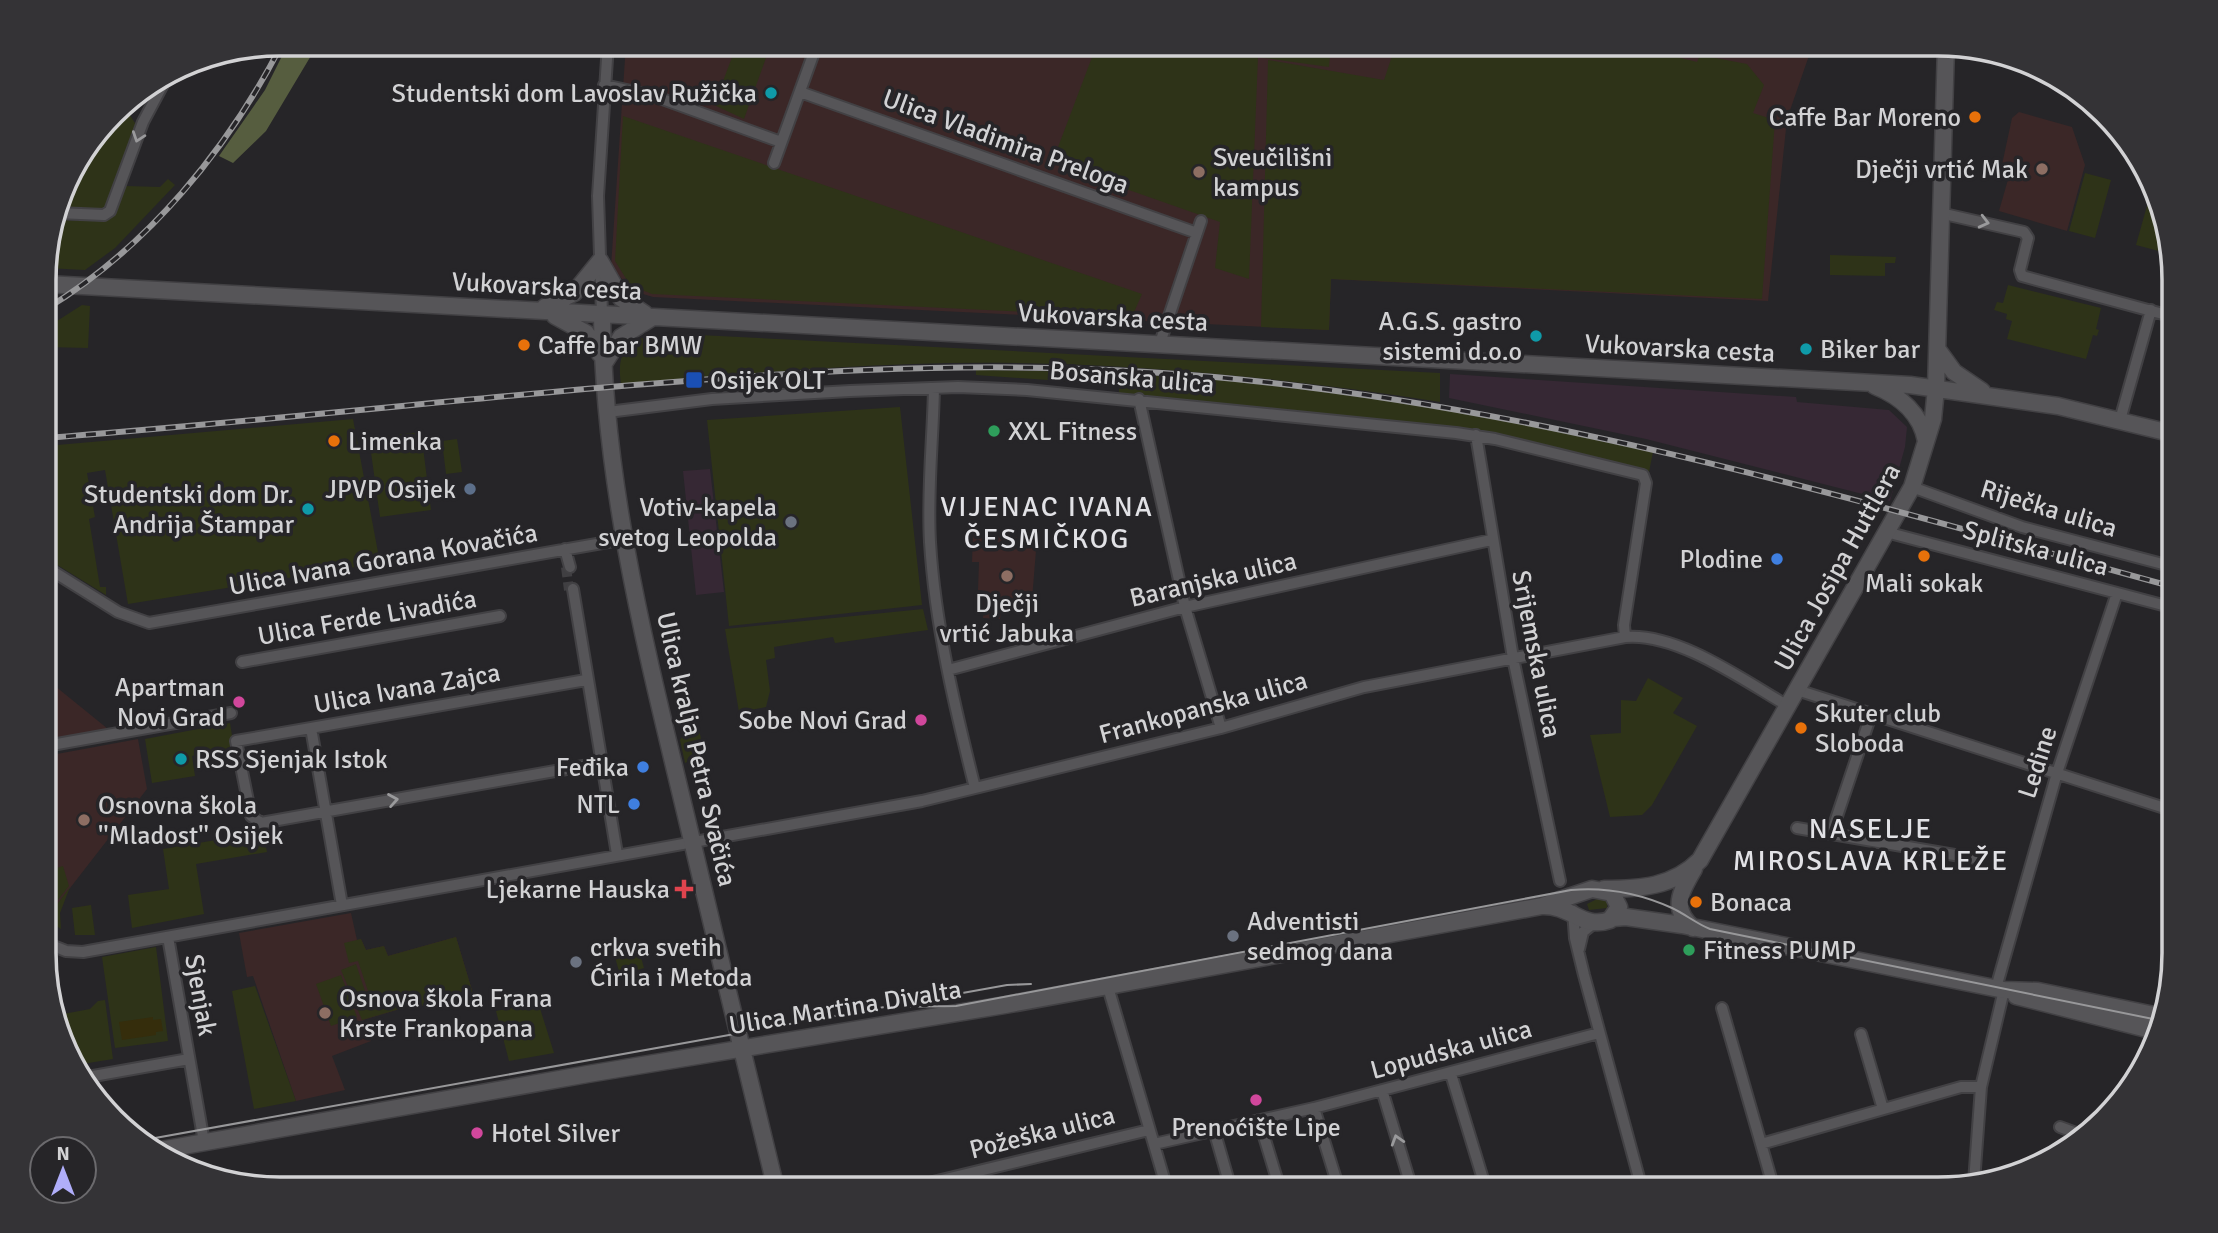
<svg xmlns="http://www.w3.org/2000/svg" width="2218" height="1233" viewBox="0 0 2218 1233" font-family="Signika,sans-serif">
  <style>
    .industrial { fill: #362834 }
    .education { fill: #3b2727 }
    .green { fill: #2e3318 }
    .forest { fill: #565d3f }
    .sand { fill: #352d0c }
    .lines { fill: none; stroke-linecap: round; stroke-linejoin: round }
    .street-tunnel { stroke: #403f42; stroke-width: 10; stroke-dasharray: 10 5; stroke-linecap: butt }
    .street-casing { stroke: #424144; stroke-width: 14 }
    .secondary-casing { stroke: #424144; stroke-width: 19 }
    .street { stroke: #565558; stroke-width: 10 }
    .secondary { stroke: #565558; stroke-width: 16 }
    .tram { stroke: #98989a; stroke-width: 2 }
    .rail-casing { stroke: #98989a; stroke-width: 6 }
    .rail { stroke: #262528; stroke-width: 3.5; stroke-dasharray: 10; stroke-linecap: butt }
    .oneway { stroke: #9a9a9c }
    .culture-dot { fill: #0f9aa8; stroke: #262528; stroke-width: 2.5 }
    .food-dot { fill: #e8710a; stroke: #262528; stroke-width: 2.5 }
    .education-dot { fill: #8d6e63; stroke: #262528; stroke-width: 2.5 }
    .transit-dot { fill: #1a4fb4; stroke: #262528; stroke-width: 2.5 }
    .leisure-dot { fill: #2e9e5b; stroke: #262528; stroke-width: 2.5 }
    .service-dot { fill: #5c6f8a; stroke: #262528; stroke-width: 2.5 }
    .worship-dot { fill: #6b7280; stroke: #262528; stroke-width: 2.5 }
    .shop-dot { fill: #3f7fe0; stroke: #262528; stroke-width: 2.5 }
    .hotel-dot { fill: #d1479c; stroke: #262528; stroke-width: 2.5 }
    .health-dot { fill: #e0444e; stroke: #262528; stroke-width: 2.5 }
    .labels { text-anchor: middle; stroke-width: 7; stroke-linejoin: round; paint-order: stroke }
    .poi-label { font-size: 26px; fill: #d2d2d4; stroke: #262528; text-anchor: start }
    .street-label { font-size: 26px; fill: #d2d2d4; stroke: #262528 }
    .neighbourhood-label { font-size: 28px; letter-spacing: 2px; fill: #e2e2e6; stroke: #262528 }
    .rim { fill: none; stroke: #d2d2d4; stroke-width: 3.5 }
  </style>
  <rect width="100%" height="100%" fill="#262528"/>
  <path class="industrial" d="M1450 374 1796 397 1797 402 1889 410 1907 427 1905 447 1890 501 1646 439 1449 398Z
    M710 469 724 592 696 595 683 471Z"/>
  <path class="education" d="M626 44H1813L1787 119 1768 301 1331 279 1329 330 653 297 633 291 611 267Z
    M2019 112 2072 127 2085 165 2067 231 1999 211 2009 176 2000 174 2012 118Z
    M973 535 1037 538 1031 612 1001 611 1000 619 983 618 984 591 978 590 979 562H972Z
    M46 678 55 686 108 729 46 740Z
    M138 739 147 789 46 919V756Z
    M351 913 357 940 361 939 366 950 384 946 388 956 456 937 474 997 438 1005 421 1006 420 1003 363 1020 371 1041 332 1056 345 1090 296 1101 253 976 247 977 239 933Z"/>
  <path class="green" d="M737 44H771L744 119 714 105Z
    M1097 44H1331L1329 67 1258 57 1249 279 1215 268 1220 222 1052 163Z
    M1396 44H1626L1697 62 1700 55 1747 64 1764 85 1753 113 1775 120 1762 299 1331 279 1329 330 1261 327 1268 60 1384 80Z
    M123 104 138 128 105 211 58 210 68 175Z
    M623 116 1142 294 1132 317 652 294 630 285 615 261Z
    M2085 173 2111 180 2095 238 2069 231Z
    M168 179 175 185 115 248 85 270 46 268V250L55 220C99 220 105 229 126 186L160 187Z
    M2150 195 2170 254 2136 245Z
    M1830 255 1896 257 1895 263H1885V276L1830 275Z
    M2008 285 2101 308 2096 329 2099 330 2097 336 2093 335 2086 359 2007 339 2012 321 2006 319 2007 314 1994 310 1997 302 2003 303Z
    M82 305 90 306 88 348 46 347V328Z
    M679 334 1440 373V402C1266 375 1089 358 912 364 815 367 718 376 621 384 614 338 641 335 679 334Z
    M976 370C1087 371 1199 376 1309 389 1424 402 1539 428 1653 452L1649 472 1504 436 1119 393V385L976 375Z
    M900 407 922 605 729 626 707 420Z
    M353 419 380 563 128 604 105 470 87 473 95 517 89 519 100 587H106V595L46 558V446Z
    M421 432 431 510 380 517 369 438Z
    M457 439 462 472 446 474 442 441Z
    M923 609 928 630 835 643 833 637 774 647 775 658 766 660 770 691 766 707 750 710 747 716 740 718 725 629Z
    M1648 678 1683 698 1673 713 1697 726 1652 805 1642 815 1610 817 1590 735 1621 733V700L1636 701Z
    M230 723 234 748 192 756 195 776 152 783 145 739Z
    M699 729 704 754 685 763 680 740 685 731Z
    M263 832 267 852 196 864 204 914 132 928 128 895 169 889 163 849Z
    M63 866 69 886 46 915V871Z
    M70 887 60 913 61 929 46 919Z
    M1597 899 1607 901V908L1589 910 1587 904Z
    M91 905 95 935H75L72 908Z
    M456 937 474 997 421 1006 420 1003 362 1020 341 970 356 964 365 991 355 995 368 991 358 961 349 963 344 943 361 939 366 950 384 946 388 956Z
    M637 943 644 968 620 975 613 950Z
    M156 947 168 1041 115 1048 102 957Z
    M341 975 357 1017 331 1026 316 984Z
    M255 986 296 1101 254 1109 232 991Z
    M105 1000 113 1059 76 1065 58 1015 90 1009 98 1001Z
    M538 1002 554 1053 509 1061 496 1011Z"/>
  <path class="forest" d="M288 44H318L266 131 233 163 219 156 265 90Z"/>
  <path class="sand" d="M153 1017V1020L161 1019 163 1031 156 1032V1035L122 1040 119 1022Z"/>
  <g class="lines">
    <path class="street-tunnel" d="M566 567 569 590"/>
    <defs>
      <path id="street" d="M604 85 654 96 781 142
        M800 92 1197 233
        M774 163 817 44
        M57 213 104 215 110 211 143 122 168 75
        M1940 213 2024 232 2028 238 2020 270 2022 276 2174 317
        M602 314 598 196 608 44
        M1160 343 1201 221
        M934 388C933 439 927 490 930 542 935 625 955 708 975 788
        M1139 399 1185 607 1221 728
        M608 412 712 399 850 391 958 387 1027 390 1456 433 1495 439 1643 475 1646 483 1624 625 1625 637
        M2120 420 2151 310
        M1476 435 1513 658 1560 881
        M1912 487 2022 527 2174 567
        M1886 532 2174 608
        M565 549 570 567
        M46 567 118 612 149 623 625 539
        M573 589 617 854
        M242 662 500 616
        M948 670 1185 607 1491 540
        M586 680 236 741 251 816 261 823 600 763
        M1797 690 2174 811
        M311 728 342 905
        M46 746 231 713
        M1797 828 1972 858
        M1831 834 1871 715
        M1573 911 1575 938 1584 975 1642 1189
        M168 937 204 1142
        M46 943 66 951 83 952 922 801 1221 728 1364 687 1625 637C1677 632 1743 680 1788 706
        M1579 949 1583 932 1594 923
        M1108 987 1167 1189
        M1996 988 2057 773 2117 593
        M1722 1008 1774 1189
        M1861 1034 1883 1109
        M1451 1074 1486 1189
        M82 1078 189 1059
        M1382 1090 1412 1189
        M1314 1108 1339 1189
        M1259 1120 1280 1189
        M2060 1127 2079 1134
        M1214 1130 1231 1189
        M1154 1144 1314 1108 1599 1033
        M1761 1144 1961 1087H1981
        M1974 1182 1981 1087 2004 990
        M904 1189 1149 1130"/>
      <path id="secondary" d="M600 261 621 298 645 314
        M46 284 1910 385 2058 406 2174 434
        M545 307 574 293 600 261
        M602 314C603 486 648 657 688 824 717 946 746 1067 776 1189
        M555 316 586 333 600 354
        M1938 350 1954 372 1982 391
        M605 362 621 337 653 317
        M1875 386C1900 396 1921 414 1926 441
        M1604 889C1640 889 1673 887 1700 860L1912 487 1933 419 1936 388 1946 46
        M1613 918 1626 917 1682 925 2004 990 2038 991 2159 1016
        M1693 928C1670 908 1681 891 1694 869
        M2016 996 2155 1031
        M155 1151 588 1074 1005 1005 1542 906 1592 889 1612 893 1619 907 1610 920C1582 930 1572 905 1542 906"/>
    </defs>
    <use href="#street" class="street-casing"/>
    <use href="#secondary" class="secondary-casing"/>
    <use href="#street" class="street"/>
    <use href="#secondary" class="secondary"/>
    <path class="tram" d="M1918 44 2058 77
      M894 1007 956 1006 1571 890C1605 887 1641 894 1672 908 1685 914 1697 924 1710 929L2158 1020
      M144 1140 1007 985 1031 984"/>
    <defs>
      <path id="rail" d="M46 309C148 247 228 149 282 44
        M46 438C226 424 405 405 585 389 773 373 959 360 1147 372 1499 393 1836 495 2174 587"/>
    </defs>
    <use href="#rail" class="rail-casing"/>
    <use href="#rail" class="rail"/>
  </g>
  <defs><path id="oneway-chevron" d="M-2-3.5L2.5 0L-2 3.5" fill="none" stroke-width="1.6" stroke-linecap="round" stroke-linejoin="round" transform="scale(1.75)"/></defs>
  <g class="oneway">
    <use href="#oneway-chevron" transform="translate(138 137) rotate(109)"/>
    <use href="#oneway-chevron" transform="translate(1984 222) rotate(14)"/>
    <use href="#oneway-chevron" transform="translate(393 800) rotate(-10)"/>
    <use href="#oneway-chevron" transform="translate(1397 1140) rotate(-107)"/>
  </g>
  <g class="culture-dot">
    <circle cx="771" cy="93" r="7"/>
    <circle cx="1536" cy="336" r="7"/>
    <circle cx="1806" cy="349" r="7"/>
    <circle cx="308" cy="509" r="7"/>
    <circle cx="181" cy="759" r="7"/>
  </g>
  <g class="food-dot">
    <circle cx="1975" cy="117" r="7"/>
    <circle cx="524" cy="345" r="7"/>
    <circle cx="334" cy="441" r="7"/>
    <circle cx="1924" cy="556" r="7"/>
    <circle cx="1801" cy="728" r="7"/>
    <circle cx="1696" cy="902" r="7"/>
  </g>
  <g class="education-dot">
    <circle cx="2042" cy="169" r="7"/>
    <circle cx="1199" cy="172" r="7"/>
    <circle cx="1007" cy="576" r="7"/>
    <circle cx="84" cy="820" r="7"/>
    <circle cx="325" cy="1013" r="7"/>
  </g>
  <rect class="transit-dot" x="685" y="371" width="18" height="18" rx="3.5"/>
  <g class="leisure-dot">
    <circle cx="994" cy="431" r="7"/>
    <circle cx="1689" cy="950" r="7"/>
  </g>
  <circle class="service-dot" cx="470" cy="489" r="7"/>
  <g class="worship-dot">
    <circle cx="791" cy="522" r="7"/>
    <circle cx="1233" cy="936" r="7"/>
    <circle cx="576" cy="962" r="7"/>
  </g>
  <g class="shop-dot">
    <circle cx="1777" cy="559" r="7"/>
    <circle cx="643" cy="767" r="7"/>
    <circle cx="634" cy="804" r="7"/>
  </g>
  <g class="hotel-dot">
    <circle cx="239" cy="702" r="7"/>
    <circle cx="921" cy="720" r="7"/>
    <circle cx="1256" cy="1100" r="7"/>
    <circle cx="477" cy="1133" r="7"/>
  </g>
  <path class="health-dot" d="M680.5 878.5h7v7h7v7h-7v7h-7v-7h-7v-7h7z"/>
  <g class="labels">
    <g class="poi-label">
      <text x="757" y="102" text-anchor="end">Studentski dom Lavoslav Ružička</text>
      <text x="1961" y="126" text-anchor="end">Caffe Bar Moreno</text>
      <text x="1213" y="166">Sveučilišni<tspan x="1213" dy="30">kampus</tspan></text>
      <text x="2028" y="178" text-anchor="end">Dječji vrtić Mak</text>
      <text x="1522" y="330" text-anchor="end">A.G.S. gastro<tspan x="1522" dy="30">sistemi d.o.o</tspan></text>
      <text x="538" y="354">Caffe bar BMW</text>
      <text x="1820" y="358">Biker bar</text>
      <text x="710" y="389">Osijek OLT</text>
      <text x="1008" y="440">XXL Fitness</text>
      <text x="348" y="450">Limenka</text>
      <text x="456" y="498" text-anchor="end">JPVP Osijek</text>
      <text x="294" y="503" text-anchor="end">Studentski dom Dr.<tspan x="294" dy="30">Andrija Štampar</tspan></text>
      <text x="777" y="516" text-anchor="end">Votiv-kapela<tspan x="777" dy="30">svetog Leopolda</tspan></text>
      <text x="1763" y="568" text-anchor="end">Plodine</text>
      <text x="1924" y="592" text-anchor="middle">Mali sokak</text>
      <text x="1007" y="612" text-anchor="middle">Dječji<tspan x="1007" dy="30">vrtić Jabuka</tspan></text>
      <text x="225" y="696" text-anchor="end">Apartman<tspan x="225" dy="30">Novi Grad</tspan></text>
      <text x="1815" y="722">Skuter club<tspan x="1815" dy="30">Sloboda</tspan></text>
      <text x="907" y="729" text-anchor="end">Sobe Novi Grad</text>
      <text x="195" y="768">RSS Sjenjak Istok</text>
      <text x="629" y="776" text-anchor="end">Feđika</text>
      <text x="620" y="813" text-anchor="end">NTL</text>
      <text x="98" y="814">Osnovna škola<tspan x="98" dy="30">''Mladost'' Osijek</tspan></text>
      <text x="670" y="898" text-anchor="end">Ljekarne Hauska</text>
      <text x="1710" y="911">Bonaca</text>
      <text x="1247" y="930">Adventisti<tspan x="1247" dy="30">sedmog dana</tspan></text>
      <text x="590" y="956">crkva svetih<tspan x="590" dy="30">Ćirila i Metoda</tspan></text>
      <text x="1703" y="959">Fitness PUMP</text>
      <text x="339" y="1007">Osnova škola Frana<tspan x="339" dy="30">Krste Frankopana</tspan></text>
      <text x="1256" y="1136" text-anchor="middle">Prenoćište Lipe</text>
      <text x="491" y="1142">Hotel Silver</text>
    </g>
    <g class="street-label">
      <text transform="translate(1006 141) rotate(20)" y="9">Ulica Vladimira Preloga</text>
      <text transform="translate(547 286) rotate(3)" y="9">Vukovarska cesta</text>
      <text transform="translate(1113 317) rotate(3)" y="9">Vukovarska cesta</text>
      <text transform="translate(1680 348) rotate(3)" y="9">Vukovarska cesta</text>
      <text transform="translate(1132 377) rotate(5)" y="9">Bosanska ulica</text>
      <text transform="translate(2049 508) rotate(17)" y="9">Riječka ulica</text>
      <text transform="translate(2036 548) rotate(15)" y="9">Splitska ulica</text>
      <text transform="translate(383 559) rotate(-10)" y="9">Ulica Ivana Gorana Kovačića</text>
      <text transform="translate(1837 567) rotate(-61)" y="9">Ulica Josipa Huttlera</text>
      <text transform="translate(1213 579) rotate(-13)" y="9">Baranjska ulica</text>
      <text transform="translate(367 617) rotate(-10)" y="9">Ulica Ferde Livadića</text>
      <text transform="translate(1537 654) rotate(79)" y="9">Srijemska ulica</text>
      <text transform="translate(407 688) rotate(-10)" y="9">Ulica Ivana Zajca</text>
      <text transform="translate(1203 707) rotate(-15)" y="9">Frankopanska ulica</text>
      <text transform="translate(697 749) rotate(77)" y="9">Ulica kralja Petra Svačića</text>
      <text transform="translate(2037 762) rotate(-72)" y="9">Ledine</text>
      <text transform="translate(201 995) rotate(80)" y="9">Sjenjak</text>
      <text transform="translate(845 1007) rotate(-9)" y="9">Ulica Martina Divalta</text>
      <text transform="translate(1451 1049) rotate(-15)" y="9">Lopudska ulica</text>
      <text transform="translate(1042 1132) rotate(-14)" y="9">Požeška ulica</text>
    </g>
    <g class="neighbourhood-label">
      <text x="1047" y="516">VIJENAC IVANA<tspan x="1047" dy="32">ČESMIČKOG</tspan></text>
      <text x="1871" y="838">NASELJE<tspan x="1871" dy="32">MIROSLAVA KRLEŽE</tspan></text>
    </g>
  </g>
  <path d="M0 0H2218V1233H0ZM280 56H1938A224 224 0 0 1 2162 280V953A224 224 0 0 1 1938 1177H280A224 224 0 0 1 56 953V280A224 224 0 0 1 280 56Z" fill="#343336" fill-rule="evenodd"/>
  <path class="rim" d="M280 56H1938A224 224 0 0 1 2162 280V953A224 224 0 0 1 1938 1177H280A224 224 0 0 1 56 953V280A224 224 0 0 1 280 56Z"/>
  <g transform="translate(63 1170)"><circle r="33" fill="#262528" stroke="#6b6a6d" stroke-width="2"/>
  <path d="M0-5L12 26L0 18L-12 26Z" fill="#b0aefa"/>
  <text y="-10" font-size="19" font-weight="bold" text-anchor="middle" fill="#d2d2d4">N</text>
  </g>
</svg>
